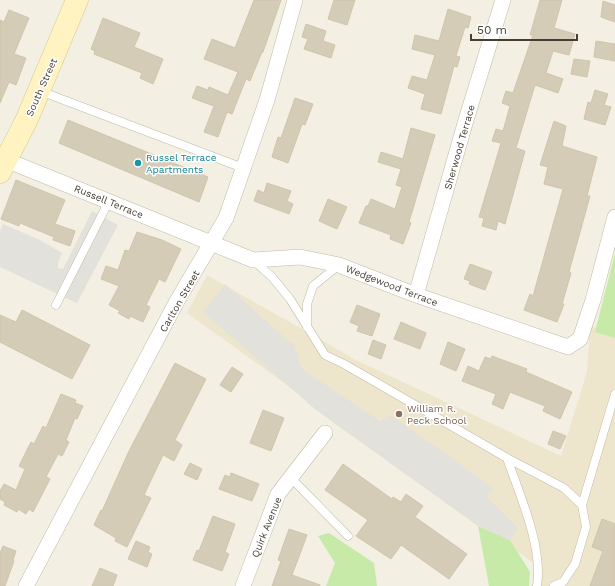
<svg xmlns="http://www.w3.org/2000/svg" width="615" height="586" viewBox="0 0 615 586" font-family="'Work Sans',sans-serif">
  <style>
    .education { fill: #ede6cc }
    .green { fill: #c8eaa9 }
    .parking { fill: #e3e1dc }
    .building { fill: #d5ccb8; stroke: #d0c4ab }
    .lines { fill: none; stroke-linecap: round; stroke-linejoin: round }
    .service-casing { stroke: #c1bba8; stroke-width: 9 }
    .minor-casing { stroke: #c1bba8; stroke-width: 16 }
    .secondary-casing { stroke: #d5c890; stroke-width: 23 }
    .service { stroke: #fff; stroke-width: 8 }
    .minor { stroke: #fff; stroke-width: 15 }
    .secondary { stroke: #fff4c1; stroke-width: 22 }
    .culture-dot { fill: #0f9aa8; stroke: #fff; stroke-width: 1.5 }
    .education-dot { fill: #8d6e63; stroke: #fff; stroke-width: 1.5 }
    .labels { text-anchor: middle; stroke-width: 3; stroke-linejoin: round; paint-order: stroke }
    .street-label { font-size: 10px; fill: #453f33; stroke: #fff }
    .culture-label { font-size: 10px; fill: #0d838f; stroke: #fff; text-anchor: start }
    .education-label { font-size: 10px; fill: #785e54; stroke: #fff; text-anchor: start }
  </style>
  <rect width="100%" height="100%" fill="#f3efe3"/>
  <path class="education" d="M207 275 356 360 561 456 587 372 590 325 615 335V586H532L539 567 187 313Z"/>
  <path class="green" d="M615 253V338L595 332Z
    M478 526 510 540 530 572 529 586H489Z
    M329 533 374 563 377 586H326L335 563 318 536Z"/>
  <path class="parking" d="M92 211 118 225 77 303 0 267V231L3 224 40 240 62 253 58 264V268L63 269Z
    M225 284 290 342 294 343 302 369 380 421 390 415 455 460 493 489 486 496 518 528 510 540 478 526 316 410 203 312Z"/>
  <path class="building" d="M254 0H281L263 52H262L250 81 246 79 232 114 227 112 218 137 204 132 214 106 192 98 197 86 208 90 209 87 228 95 238 72 204 59 212 39 235 48Z
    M334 0H355L347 25 328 19Z
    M540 0H562L554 28 575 34 569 55 553 51 546 73 563 79 558 93 535 85 516 148 525 151 505 224 498 221 496 230 482 226 484 218 479 217 501 143 492 141 496 129 503 131 510 106 502 103 506 91 513 93 515 87 533 35H530Z
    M603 1 615 5V22L601 17Z
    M448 9 471 17 468 28 465 27 456 56 460 57 457 67 454 66 441 114 421 109 425 94 408 88 412 76 427 80 435 55 412 49 415 35 439 41Z
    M9 10 29 18 14 54 26 58 16 85 9 82 0 103V20L4 22Z
    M103 18 140 33 134 47 163 59 153 84 140 78 142 73 94 54 95 51 91 49Z
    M306 24 326 31 323 41 335 45 331 58 304 49 308 39 302 37Z
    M596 41 615 44V61L594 57Z
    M574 59 590 61 587 77 571 74Z
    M595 90 608 94 604 105 611 107 605 125 584 119 588 102 591 103Z
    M295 98 313 104 305 125 302 124 288 163 272 157 278 137 281 138Z
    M68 120 208 177 199 202 59 143Z
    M554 121 566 126 562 146 597 157 587 196H590L569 272 571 273 562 304H564L557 322 524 310 530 294 533 296 563 189 544 184 548 167 540 165Z
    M411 128 435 135 409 222 411 223 403 244 390 239 391 235 359 223 366 206H368L371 199 395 209 402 187 396 185 401 169 378 162 381 152 403 159Z
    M16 180 65 200 55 224 75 231 70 246 53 240 54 237 20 223 19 226 1 219Z
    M267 183 291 191 287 201 293 204 289 214 254 201 258 190 264 193Z
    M328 199 347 207 337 229 319 221Z
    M137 232 162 240 181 249 165 282 159 279 146 305 150 307 143 322 130 316 129 319 118 313 120 311 109 305 119 286 101 279 106 266 118 270 125 250 129 251Z
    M470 264 492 272 485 290 469 284 470 281 464 279Z
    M357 305 380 314 372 336 357 331 359 326 350 322Z
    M22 310 90 345 72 379 0 342V315L16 322Z
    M401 322 426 333 420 349 394 339Z
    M373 340 386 345 381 359 368 354Z
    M448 342 465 349 456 371 440 364Z
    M492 356 527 369 526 372 572 392 560 419 543 411 545 406 510 392 503 409 492 404 496 394 462 381 468 366 479 371 485 357 491 359Z
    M175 363 206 379 175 440 182 445 174 461 163 455 144 495 151 498 127 547 115 541 116 538 94 525 101 510 102 511 129 451Z
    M232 367 243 374 231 392 220 385Z
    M61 394 76 400 75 403 83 406 77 419 75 418 66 440 69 442 62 456 58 454 46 477 50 479 33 512 29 509 26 514 18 509 17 512 4 505 5 502 0 499V491L4 484 16 490 25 469 19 466 31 442 34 444 43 426 46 428Z
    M263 410 284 418 271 451 250 443Z
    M553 431 566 436 560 449 548 444Z
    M190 463 202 469 197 480 184 474Z
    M343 464 392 499 393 497 401 502 406 494 423 506 415 517 467 554 449 579 401 545 391 559 356 536 368 520 325 490Z
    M231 473 259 484 252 501 219 489 225 475 230 477Z
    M213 516 235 524 225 552 229 554 222 571 193 560 197 550 199 551Z
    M602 519 615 524V586H590L603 551 592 547Z
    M289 529 307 535 292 575 320 585V586H272L281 561 278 560Z
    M136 541 150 547 148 552 152 554 147 567 128 559Z
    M3 546 16 551 13 560 14 561 5 586H0V553Z
    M100 568 117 575 113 586H92Z"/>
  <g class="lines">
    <defs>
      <path id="service" d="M40 91 243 168
        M253 260 272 277 290 299 325 355 344 364 507 458 564 488 582 505 615 394
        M56 305 109 201
        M307 327V304L313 286 339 265
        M507 458C520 496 543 546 537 586
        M291 478 348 536
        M554 586 563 582 575 564 586 527 582 505"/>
      <path id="minor" d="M6 160 253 260 300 257 339 265 416 295 568 347 580 339 593 300 615 217
        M416 295 466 120 503 0
        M26 586 177 301 226 218 267 100 295 0
        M243 586 278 494 325 433"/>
      <path id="secondary" d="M0 172 27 119 77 0"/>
    </defs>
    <use href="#service" class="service-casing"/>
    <use href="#minor" class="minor-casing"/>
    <use href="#secondary" class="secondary-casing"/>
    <use href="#service" class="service"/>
    <use href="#minor" class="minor"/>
    <use href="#secondary" class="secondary"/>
  </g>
  <circle class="culture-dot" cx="138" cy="163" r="4"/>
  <circle class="education-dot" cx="399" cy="414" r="4"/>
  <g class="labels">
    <g class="street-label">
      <text transform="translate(41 87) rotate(-66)" y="4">South Street</text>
      <text transform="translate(459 147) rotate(-74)" y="4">Sherwood Terrace</text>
      <text transform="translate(109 201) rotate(22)" y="4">Russell Terrace</text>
      <text transform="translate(392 285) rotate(21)" y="4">Wedgewood Terrace</text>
      <text transform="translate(179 301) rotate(-60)" y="4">Carlton Street</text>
      <text transform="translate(266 527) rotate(-68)" y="4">Quirk Avenue</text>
    </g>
    <g class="culture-label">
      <text x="146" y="161">Russel Terrace<tspan x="146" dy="12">Apartments</tspan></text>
    </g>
    <g class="education-label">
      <text x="407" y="412">William R.<tspan x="407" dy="12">Peck School</tspan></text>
    </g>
  </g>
  <path d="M471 34v6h106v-6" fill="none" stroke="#453f33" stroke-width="2"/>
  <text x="477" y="34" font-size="12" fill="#453f33" stroke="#ffffff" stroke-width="3" paint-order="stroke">50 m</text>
</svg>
